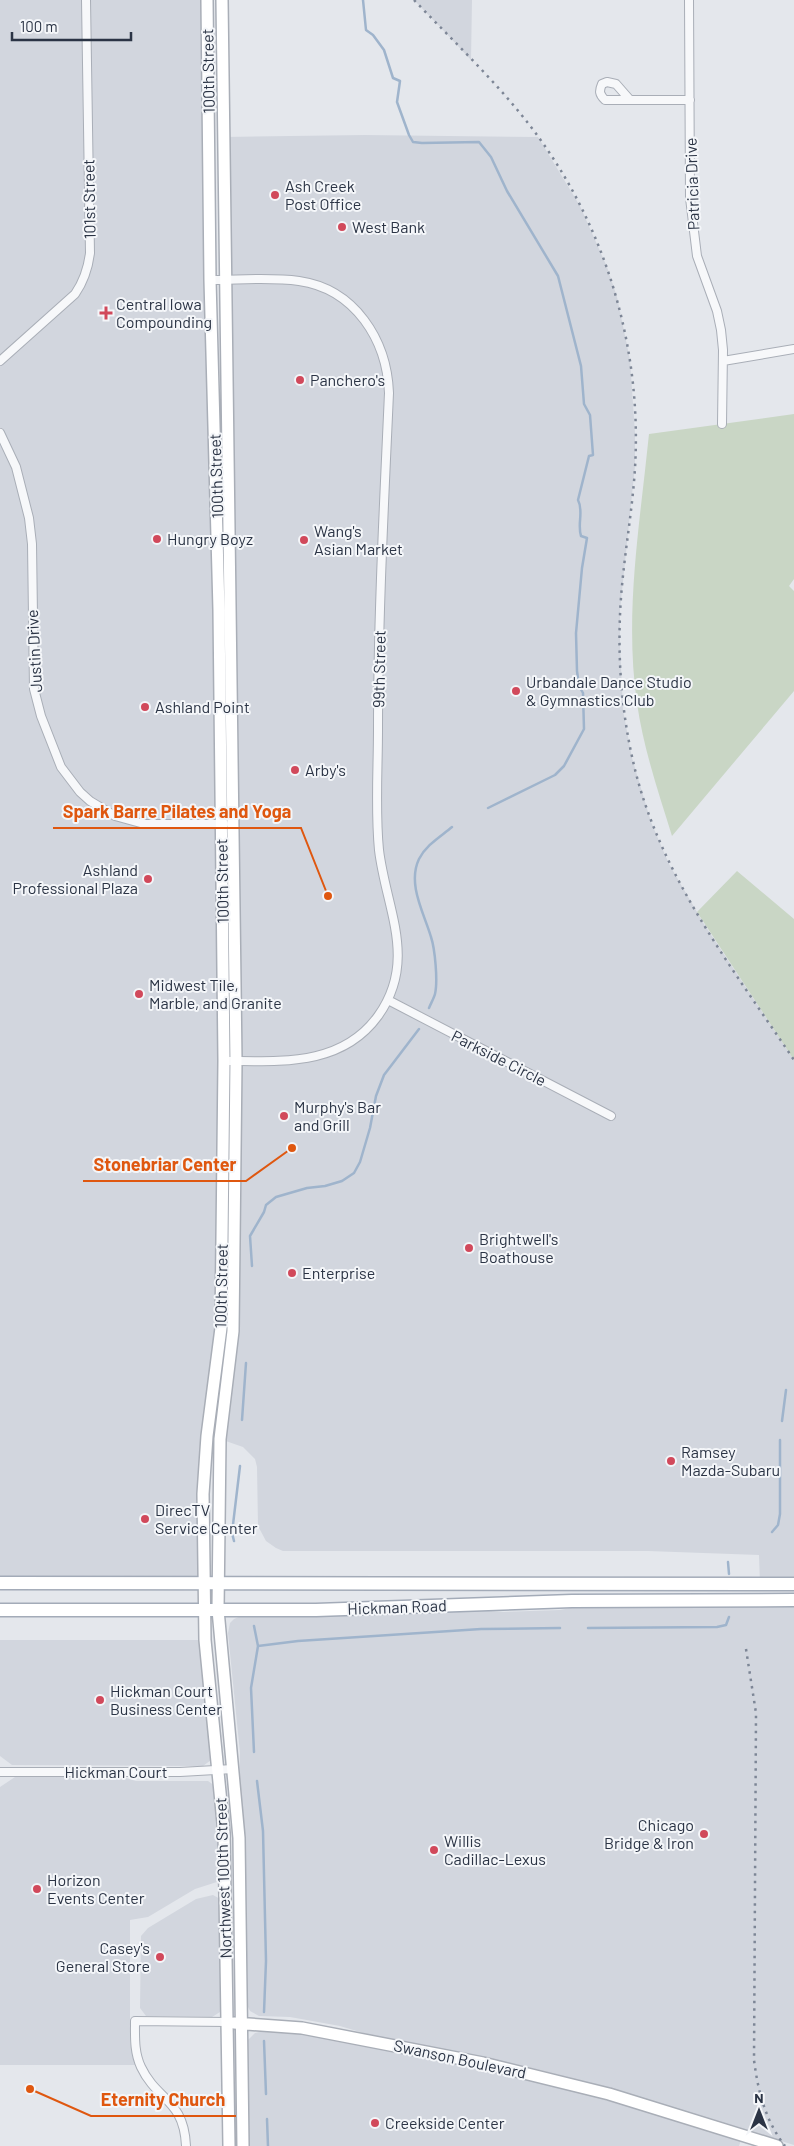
<svg xmlns="http://www.w3.org/2000/svg" width="794" height="2146" viewBox="0 0 794 2146" font-family="Barlow,sans-serif">
  <style>
    .built { fill: #d2d6de }
    .green { fill: #c9d6c5 }
    .lines { fill: none; stroke-linecap: round; stroke-linejoin: round }
    .stream { stroke: #9fb4cc; stroke-width: 2.5 }
    .street-casing { stroke: #a9aeb7; stroke-width: 10 }
    .secondary-casing { stroke: #a9aeb7; stroke-width: 14 }
    .primary-casing { stroke: #a3abb8; stroke-width: 15 }
    .street { stroke: #f7f8fa; stroke-width: 8 }
    .secondary { stroke: #fff; stroke-width: 11 }
    .primary { stroke: #fff; stroke-width: 12 }
    .rail { stroke: #7d8696; stroke-width: 2.5; stroke-dasharray: 2.5 5; stroke-linecap: butt }
    .poi-dot { fill: #d1495b; stroke: #f4f6f9; stroke-width: 2 }
    .labels { text-anchor: middle; stroke-width: 4; stroke-linejoin: round; paint-order: stroke }
    .street-label { font-size: 16px; fill: #2b3445; stroke: #f4f6f9 }
    .poi-label { font-size: 16px; fill: #2b3445; stroke: #f4f6f9; text-anchor: start }
    .leader { fill: none; stroke: #df570f; stroke-width: 2 }
    .callout-dot { fill: #df570f; stroke: #f4f6f9; stroke-width: 2 }
    .callout-label { font-size: 18px; text-anchor: middle; font-weight: bold; fill: #df570f; stroke: #f4f6f9; stroke-width: 4; stroke-linejoin: round; paint-order: stroke }
  </style>
  <rect width="100%" height="100%" fill="#e4e7ec"/>
  <path class="built" d="M0 0H207L219 610 221 1328 212 1392 204 1583H0Z
    M414 0H472L471 60 443 30Z
    M365 135 538 137 580 206 607 267 617 297 630 360 635 433V466L620 610V646L623 710 632 758 651 822 669 864 704 924 794 1060V1584H760L759 1555 648 1551H283L276 1548 266 1541 258 1526 257 1467 255 1459 243 1447 220 1439 233 1331 224 137Z
    M794 1604V2145L611 2088 519 2065 377 2037 340 2026 290 2017 259 2016 250 2011 246 2003 239 1781 240 1753 228 1633 230 1623 234 1619 241 1616 460 1609 504 1612 560 1610 586 1605Z
    M0 1640H200L211 1760 203 1766 12 1765 0 1756Z
    M15 1777H122L136 1781H208L215 1786 220 1881 195 1889 148 1917 130 1920V2042L135 2065H0V1787Z
    M213 1895 220 1899V2012L212 2017 146 2016 140 2008 141 1936 148 1928 196 1899Z
    M267 2030 301 2033 481 2068 579 2092 741 2140 739 2146H247L246 2047 247 2041 255 2033Z"/>
  <path class="green" d="M794 414V579L789 586 794 591V691L672 836C659 794 643 747 637 703 624 614 640 523 649 434Z
    M737 871 794 919V1060L697 912Z"/>
  <g class="lines">
    <path class="stream" d="M363 0 366 30 373 35 384 50 393 78 400 81 397 102 409 135 413 142 422 143 479 142 491 157 507 191 558 276 581 366 584 404 590 415 593 455 589 456 578 500C584 511 577 524 581 536L587 538 582 568 576 633 577 671 579 686 583 693 584 729 564 766 555 775 488 808
      M429 1008C431 1003 434 998 435 994 438 981 435 949 431 937 424 913 407 884 419 859 426 845 440 837 452 827
      M252 1266 250 1236 264 1212 266 1205 276 1197 307 1188 325 1186 342 1181 354 1173 360 1162 370 1128 376 1096 384 1075 419 1029
      M242 1420 246 1363
      M782 1421 786 1390
      M772 1532 778 1525 780 1514V1440
      M234 1541 232 1533 240 1466
      M728 1562 729 1574
      M254 1626 258 1646 251 1688 254 1752
      M588 1628 717 1627 726 1625 729 1617
      M258 1646 298 1641 481 1629 560 1628
      M257 1781 263 1831 266 1961 264 2012
      M264 2041 266 2094
      M267 2119 268 2146"/>
    <defs>
      <path id="street" d="M689 0 690 198 697 256 717 311 721 330 723 350 722 424
        M607 82 616 84 630 100H605C599 94 599 91 602 84Z
        M630 100H690
        M210 280C239 280 270 277 299 281 355 289 387 340 389 393 384 505 378 617 378 730 378 769 375 810 379 850 386 909 418 960 378 1016 341 1067 280 1061 224 1061
        M0 361 75 294C84 281 88 269 90 253L86 0
        M723 361 794 349
        M0 433 16 467 29 518 32 544 34 689 41 716 61 767 80 792 90 801 115 816 144 824H224
        M388 1000 611 1116
        M0 1772H180L233 1769
        M186 2146C184 2099 157 2101 141 2067 134 2052 135 2037 135 2021L227 2022"/>
      <path id="secondary" d="M207 0 210 280 219 610 224 1061 221 1328 207 1436 203 1494 205 1640 224 1833 229 2146
        M222 0 236 1061 233 1331 220 1439 218 1610 239 1838 243 2146
        M234 2023 302 2028 483 2063 609 2094 777 2146"/>
      <path id="primary" d="M0 1583 794 1584
        M0 1610H316L572 1601 794 1600"/>
    </defs>
    <use href="#street" class="street-casing"/>
    <use href="#secondary" class="secondary-casing"/>
    <use href="#primary" class="primary-casing"/>
    <use href="#street" class="street"/>
    <use href="#secondary" class="secondary"/>
    <use href="#primary" class="primary"/>
    <path class="rail" d="M414 0C456 44 501 86 537 135 607 230 642 350 635 468 632 517 622 565 620 615 618 664 622 713 633 761 658 873 731 966 794 1060
      M746 1649 756 1713 754 2060C758 2091 765 2120 785 2146"/>
  </g>
  <g class="poi-dot">
    <circle cx="275" cy="195" r="5"/>
    <circle cx="342" cy="227" r="5"/>
    <path d="M103.5 305.5h5v5h5v5h-5v5h-5v-5h-5v-5h5z"/>
    <circle cx="300" cy="380" r="5"/>
    <circle cx="157" cy="539" r="5"/>
    <circle cx="304" cy="540" r="5"/>
    <circle cx="516" cy="691" r="5"/>
    <circle cx="145" cy="707" r="5"/>
    <circle cx="295" cy="770" r="5"/>
    <circle cx="148" cy="879" r="5"/>
    <circle cx="139" cy="994" r="5"/>
    <circle cx="284" cy="1116" r="5"/>
    <circle cx="469" cy="1248" r="5"/>
    <circle cx="292" cy="1273" r="5"/>
    <circle cx="671" cy="1461" r="5"/>
    <circle cx="145" cy="1519" r="5"/>
    <circle cx="100" cy="1700" r="5"/>
    <circle cx="704" cy="1834" r="5"/>
    <circle cx="434" cy="1850" r="5"/>
    <circle cx="37" cy="1889" r="5"/>
    <circle cx="160" cy="1957" r="5"/>
    <circle cx="375" cy="2123" r="5"/>
  </g>
  <g class="labels">
    <g class="street-label">
      <text transform="translate(208 71) rotate(-91)" y="6">100th Street</text>
      <text transform="translate(692 184) rotate(-92)" y="6">Patricia Drive</text>
      <text transform="translate(89 199) rotate(-91)" y="6">101st Street</text>
      <text transform="translate(216 476) rotate(-92)" y="6">100th Street</text>
      <text transform="translate(34 651) rotate(-93)" y="6">Justin Drive</text>
      <text transform="translate(379 669) rotate(-89)" y="6">99th Street</text>
      <text transform="translate(222 881) rotate(-91)" y="6">100th Street</text>
      <text transform="translate(499 1058) rotate(27)" y="6">Parkside Circle</text>
      <text transform="translate(221 1286) rotate(-89)" y="6">100th Street</text>
      <text transform="translate(397 1607) rotate(-2)" y="6">Hickman Road</text>
      <text x="116" y="1778">Hickman Court</text>
      <text transform="translate(223 1878) rotate(-92)" y="6">Northwest 100th Street</text>
      <text transform="translate(460 2059) rotate(12)" y="6">Swanson Boulevard</text>
    </g>
    <g class="poi-label">
      <text x="285" y="192">Ash Creek<tspan x="285" dy="18">Post Office</tspan></text>
      <text x="352" y="233">West Bank</text>
      <text x="116" y="310">Central Iowa<tspan x="116" dy="18">Compounding</tspan></text>
      <text x="310" y="386">Panchero's</text>
      <text x="314" y="537">Wang's<tspan x="314" dy="18">Asian Market</tspan></text>
      <text x="167" y="545">Hungry Boyz</text>
      <text x="526" y="688">Urbandale Dance Studio<tspan x="526" dy="18">&amp; Gymnastics Club</tspan></text>
      <text x="155" y="713">Ashland Point</text>
      <text x="305" y="776">Arby's</text>
      <text x="138" y="876" text-anchor="end">Ashland<tspan x="138" dy="18">Professional Plaza</tspan></text>
      <text x="149" y="991">Midwest Tile,<tspan x="149" dy="18">Marble, and Granite</tspan></text>
      <text x="294" y="1113">Murphy's Bar<tspan x="294" dy="18">and Grill</tspan></text>
      <text x="479" y="1245">Brightwell's<tspan x="479" dy="18">Boathouse</tspan></text>
      <text x="302" y="1279">Enterprise</text>
      <text x="681" y="1458">Ramsey<tspan x="681" dy="18">Mazda-Subaru</tspan></text>
      <text x="155" y="1516">DirecTV<tspan x="155" dy="18">Service Center</tspan></text>
      <text x="110" y="1697">Hickman Court<tspan x="110" dy="18">Business Center</tspan></text>
      <text x="694" y="1831" text-anchor="end">Chicago<tspan x="694" dy="18">Bridge &amp; Iron</tspan></text>
      <text x="444" y="1847">Willis<tspan x="444" dy="18">Cadillac-Lexus</tspan></text>
      <text x="47" y="1886">Horizon<tspan x="47" dy="18">Events Center</tspan></text>
      <text x="150" y="1954" text-anchor="end">Casey's<tspan x="150" dy="18">General Store</tspan></text>
      <text x="385" y="2129">Creekside Center</text>
    </g>
  </g>
  <path class="leader" d="M328 896L301 828H53M292 1148L246 1181H83M30 2089L91 2116H236"/>
  <g class="callout-dot">
    <circle cx="328" cy="896" r="5"/>
    <circle cx="292" cy="1148" r="5"/>
    <circle cx="30" cy="2089" r="5"/>
  </g>
  <g class="callout-label">
    <text x="177" y="818">Spark Barre Pilates and Yoga</text>
    <text x="165" y="1171">Stonebriar Center</text>
    <text x="163" y="2106">Eternity Church</text>
  </g>
  <g transform="translate(759 2111)" stroke="#f4f6f9" stroke-width="4" paint-order="stroke">
  <path d="M0-4L9 19L0 12L-9 19Z" fill="#2b3445"/>
  <text y="-8" font-size="14" font-weight="bold" text-anchor="middle" fill="#2b3445">N</text>
  </g>
  <path d="M12 32v8h119v-8" fill="none" stroke="#2b3445" stroke-width="2.5"/>
  <text x="20" y="32" font-size="15" fill="#2b3445" stroke="#f4f6f9" stroke-width="4" paint-order="stroke">100 m</text>
</svg>
